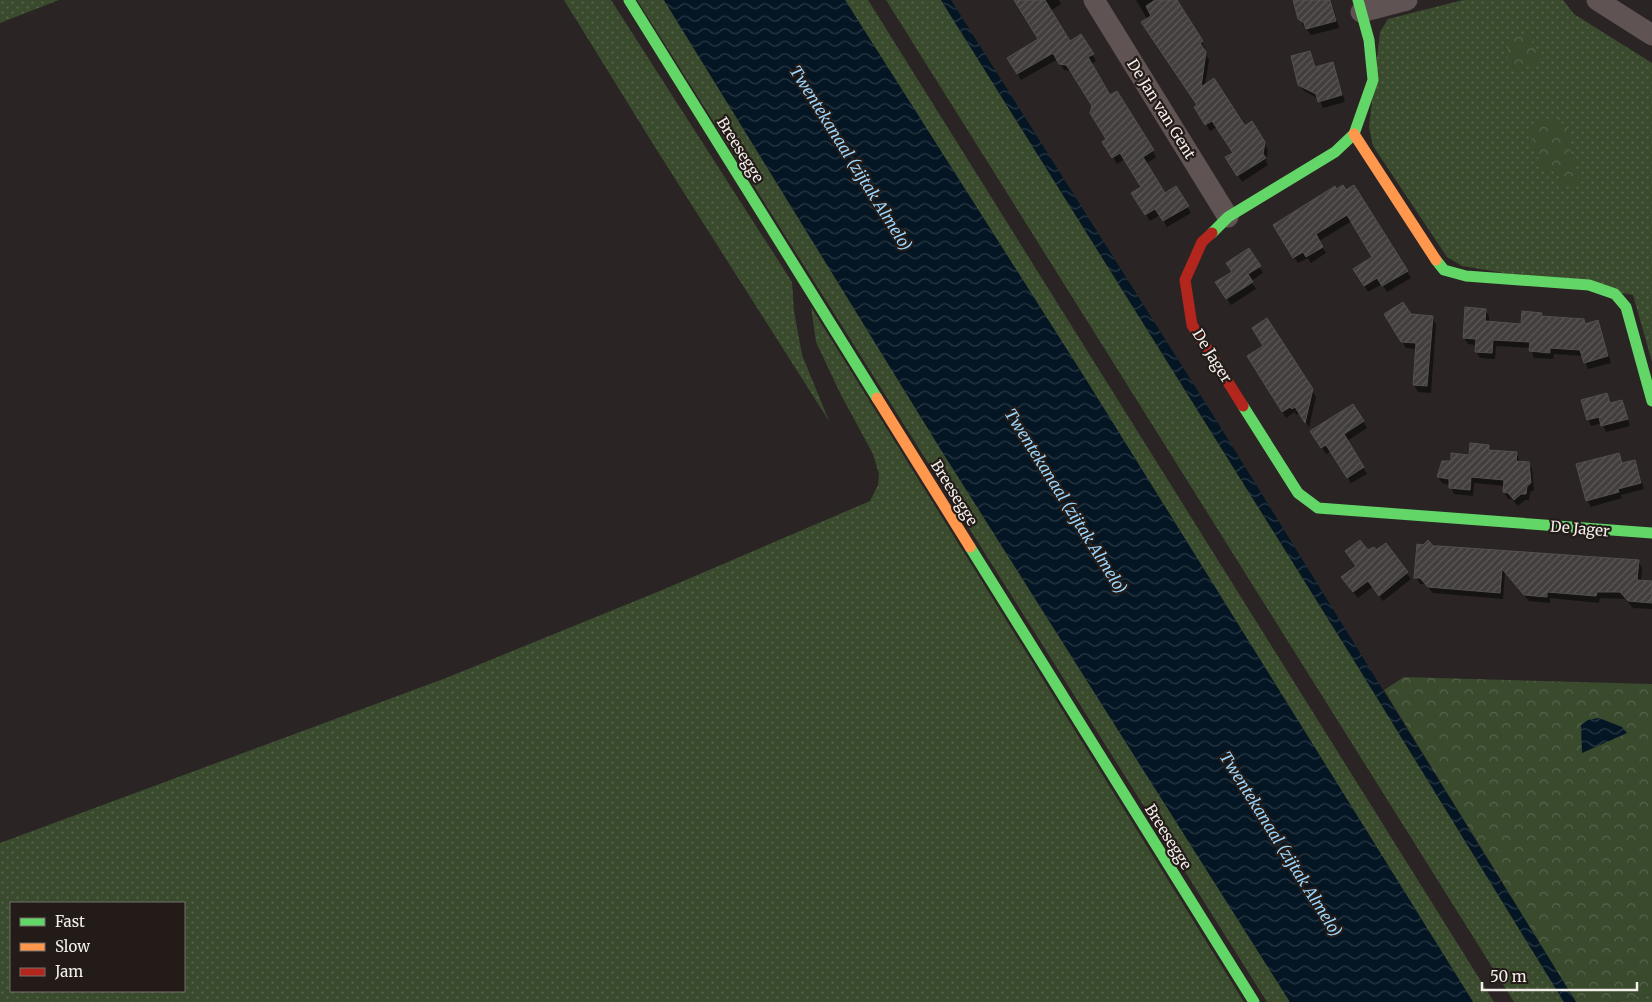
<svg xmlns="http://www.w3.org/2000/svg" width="1652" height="1002" viewBox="0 0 1652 1002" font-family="Merriweather,serif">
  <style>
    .grass { fill: url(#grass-dots); fill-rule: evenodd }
    .forest { fill: url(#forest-crowns) }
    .water { fill: url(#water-waves) }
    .shadow { fill: #0007 }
    .building { fill: url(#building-hatch); stroke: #54504f }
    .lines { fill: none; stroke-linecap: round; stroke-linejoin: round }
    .street { stroke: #605353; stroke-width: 21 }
    .fast { stroke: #63d668; stroke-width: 11 }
    .slow { stroke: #ff974d; stroke-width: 11 }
    .jam { stroke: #b3261e; stroke-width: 11 }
    .labels { text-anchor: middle; stroke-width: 4.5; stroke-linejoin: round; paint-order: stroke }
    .street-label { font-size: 15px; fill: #f4eeeb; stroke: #231b17 }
    .water-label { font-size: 16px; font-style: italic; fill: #9ad6ff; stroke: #231b17 }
  </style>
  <defs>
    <pattern id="grass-dots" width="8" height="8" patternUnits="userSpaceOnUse" patternTransform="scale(1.25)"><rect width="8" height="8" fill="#394a2d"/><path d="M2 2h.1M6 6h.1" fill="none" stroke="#56644c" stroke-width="1.8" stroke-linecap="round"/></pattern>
    <pattern id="forest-crowns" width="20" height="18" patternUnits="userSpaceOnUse" patternTransform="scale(1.25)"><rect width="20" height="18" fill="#394a2d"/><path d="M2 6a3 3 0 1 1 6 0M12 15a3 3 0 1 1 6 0" fill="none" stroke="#56644c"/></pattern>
    <pattern id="water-waves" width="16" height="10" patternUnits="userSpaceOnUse" patternTransform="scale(1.25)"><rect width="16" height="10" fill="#041624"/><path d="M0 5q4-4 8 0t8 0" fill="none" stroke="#293844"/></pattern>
    <pattern id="building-hatch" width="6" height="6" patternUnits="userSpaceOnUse" patternTransform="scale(1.25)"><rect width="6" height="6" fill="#423e3d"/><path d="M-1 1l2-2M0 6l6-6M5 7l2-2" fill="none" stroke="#5e5a59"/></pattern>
  </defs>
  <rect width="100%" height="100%" fill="#2a2524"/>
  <path class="grass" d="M0 0H59L0 23Z
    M564 0H611L792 282 794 311 802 355 829 421 653 144Z
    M637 0H664L943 453 1290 1002H1267Z
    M845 0H868L1494 1002H1473L1085 378Z
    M886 0H941L1355 662 1564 1002H1514Z
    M1463 0H1563L1574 14 1652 63V362L1633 295 1462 266 1447 257 1373 146 1369 127 1380 32 1388 19Z
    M811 307 1244 1002H0V843L446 678 667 588 870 501 878 485 879 474 873 454 841 395 816 342ZM11 903H184V991H11Z
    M1652 994V1002H1614Z"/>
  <path class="forest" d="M1518 32 1531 38 1534 48 1541 57 1540 62 1515 71 1510 70C1505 58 1507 46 1513 35Z
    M1560 118 1562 127 1567 125 1570 136 1568 143 1579 180 1574 186 1563 187 1557 168 1544 170 1532 146 1531 130 1544 120 1548 123Z
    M1404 677 1652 684V994L1614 1002H1576L1384 690Z"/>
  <path class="water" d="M664 0H845L1085 378 1473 1002H1290L943 453Z
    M941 0H951L1213 415 1576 1002H1564L1355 662Z
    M1599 718 1622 727 1627 733 1582 753 1581 725 1588 720Z"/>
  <path class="shadow" d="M1015 0H1059L1061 4 1050 11 1070 43 1081 36 1096 61 1091 64 1109 97 1116 92 1156 157 1146 164 1165 195 1176 188 1191 213 1167 227 1160 215 1150 221 1133 194 1143 188 1125 159 1117 164 1104 142 1108 140 1093 106 1071 71 1064 70 1058 59 1021 80 1009 59 1039 40Z
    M1136 0H1176L1205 48 1203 50 1209 60 1205 85 1244 127 1252 123 1268 150 1266 161 1268 165 1242 182 1227 158 1234 153 1217 127 1210 131 1196 107 1198 106Z
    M1294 0H1331L1339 28 1311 35 1299 19Z
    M1310 52 1316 68 1333 64 1345 102 1323 108 1319 99 1304 91 1299 84Z
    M1354 187 1411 278 1387 292 1382 284 1368 292 1355 269 1373 258 1352 221 1319 241 1326 253 1311 263 1308 258 1298 263 1274 225 1336 191 1346 192Z
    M1249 249 1263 273 1251 281 1256 289 1231 305 1217 283 1233 272Z
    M1485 310 1489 316V323L1522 325 1541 314 1542 317 1583 320 1586 325 1598 321 1611 363 1588 369 1583 356 1554 354 1553 359 1534 358 1531 348 1496 346 1495 359 1480 358 1476 351V345L1468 344 1464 338Z
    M1385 314 1432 318 1436 324 1431 393 1418 392 1414 385 1417 349 1406 348Z
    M1249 357 1312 390 1316 397 1309 427 1300 413 1296 415 1295 412 1286 418Z
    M1607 395 1611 404 1622 401 1630 426 1606 432 1602 423 1591 426 1588 419Z
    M1353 405 1367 428 1347 441 1367 474 1351 483 1331 451 1326 454 1312 431Z
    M1489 446 1492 451 1516 453 1520 462 1528 463 1532 469 1534 490 1530 492 1529 500H1525L1518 506 1512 499H1508L1504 492 1505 486 1474 483 1473 496 1454 494 1450 485 1442 483 1438 477 1452 463Z
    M1619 454 1623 464 1635 461 1644 489 1621 495 1622 498 1591 507 1587 500Z
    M1385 545 1411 579 1383 601 1372 587 1358 598 1347 584 1357 567 1346 552H1376Z
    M1433 547 1638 561 1642 568 1641 582 1652 583V609L1633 608 1625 599 1600 598 1599 603 1550 598V603L1529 601 1505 573 1503 599 1433 593 1425 584H1420L1416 577Z"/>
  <path class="building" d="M1014 0H1045L1070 41 1081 34 1094 54 1088 57 1110 95 1117 91 1154 150 1143 157 1165 193 1176 186 1189 206 1163 221 1155 209 1145 215 1131 193 1141 187 1120 153 1112 158 1102 142 1106 139 1090 113 1092 106 1069 69 1066 65 1059 64 1053 53 1017 74 1007 58 1038 39Z
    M1155 0H1177L1203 41 1200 43 1206 52 1201 87 1214 78 1245 126 1252 121 1265 142 1263 154 1266 158 1237 176 1225 157 1233 153 1212 121 1205 125 1194 107 1197 105 1141 22 1151 16 1146 6Z
    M1293 0H1330L1336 21 1306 29 1304 23 1298 19Z
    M1310 51 1315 67 1333 62 1342 95 1318 102 1316 94 1298 85 1291 56Z
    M1343 185 1346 190 1354 185 1408 271 1382 286 1377 278 1364 286 1353 269 1372 257 1347 215 1316 234 1323 247 1306 257 1303 252 1293 258 1273 225 1335 186 1336 189Z
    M1249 248 1261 266 1248 274 1253 282 1226 299 1215 282 1232 272 1226 263Z
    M1403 302 1411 314 1433 316 1427 386 1413 385 1416 343 1401 342 1384 314Z
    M1465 307 1486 309 1485 321 1521 324 1522 311 1542 313 1541 316 1584 319 1585 324 1598 320 1608 356 1584 363 1580 350 1550 348V353L1529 351 1530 342 1493 340 1492 353 1475 352 1476 339 1463 338Z
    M1267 318 1313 389 1305 423 1295 407 1292 409 1290 407 1282 412 1247 356 1263 346 1252 328Z
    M1607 393 1610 403 1622 400 1628 419 1601 426 1599 417 1587 420 1581 400Z
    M1353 404 1364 421 1344 434 1364 467 1347 478 1326 445 1321 448 1310 431Z
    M1470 443 1489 445V450L1517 452 1516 461 1529 462 1531 483 1527 486 1526 494H1521L1514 500 1508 493 1503 492 1504 480 1471 477 1470 490 1449 488V479L1437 477 1442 461H1451V453L1469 455Z
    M1619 453 1622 463 1635 460 1641 483 1618 489 1619 492 1586 501 1576 464Z
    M1360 540 1368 550 1374 547 1376 550 1386 543 1408 572 1379 596 1368 581 1353 592 1341 577 1356 566 1345 551Z
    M1428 540 1433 546H1439L1639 560 1637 580 1652 581V603L1628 601 1620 592H1597L1596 596 1547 592V597L1524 595 1502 569 1500 593 1428 587 1420 578H1414L1417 544 1423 545Z"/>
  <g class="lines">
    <path class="street" d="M1094 0 1228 217
      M1597 0 1652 35
      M1361 12 1407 0"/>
    <path class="fast" d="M629 0 877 398
      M1212 233 1228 217 1335 152 1354 134 1373 80 1369 40 1358 0
      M1436 260 1444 270 1466 276 1589 285 1615 294 1626 307 1652 401
      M1243 406 1298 493 1318 508 1652 533
      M970 547 1254 1002"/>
    <path class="slow" d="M1354 134 1436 260
      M877 398 970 547"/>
    <path class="jam" d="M1212 233 1202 242 1185 280 1192 325 1243 406"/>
  </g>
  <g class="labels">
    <g class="street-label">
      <text transform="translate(1161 109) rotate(58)" y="5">De Jan van Gent</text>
      <text transform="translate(740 150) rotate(58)" y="5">Breesegge</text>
      <text transform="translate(1212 356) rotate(58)" y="5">De Jager</text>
      <text transform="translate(954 493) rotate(58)" y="5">Breesegge</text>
      <text transform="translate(1580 529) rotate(5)" y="5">De Jager</text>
      <text transform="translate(1168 837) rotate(58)" y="5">Breesegge</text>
    </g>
    <g class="water-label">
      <text transform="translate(851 158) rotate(58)" y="6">Twentekanaal (zijtak Almelo)</text>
      <text transform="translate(1066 501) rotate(58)" y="6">Twentekanaal (zijtak Almelo)</text>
      <text transform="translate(1281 844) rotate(58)" y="6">Twentekanaal (zijtak Almelo)</text>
    </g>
  </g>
  <rect x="10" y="902" width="175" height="90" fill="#231b17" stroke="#776f6c"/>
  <rect x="20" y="918" width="25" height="8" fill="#63d668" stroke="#776f6c"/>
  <text x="55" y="927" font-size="15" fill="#f4eeeb">Fast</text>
  <rect x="20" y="943" width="25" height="8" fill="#ff974d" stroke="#776f6c"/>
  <text x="55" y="952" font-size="15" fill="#f4eeeb">Slow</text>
  <rect x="20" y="968" width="25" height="8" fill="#b3261e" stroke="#776f6c"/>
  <text x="55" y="977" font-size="15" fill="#f4eeeb">Jam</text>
  <path d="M1482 982v8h155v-8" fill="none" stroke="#f4eeeb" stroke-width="2.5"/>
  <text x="1490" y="982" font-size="15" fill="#f4eeeb" stroke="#231b17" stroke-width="4" paint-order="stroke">50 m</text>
</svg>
